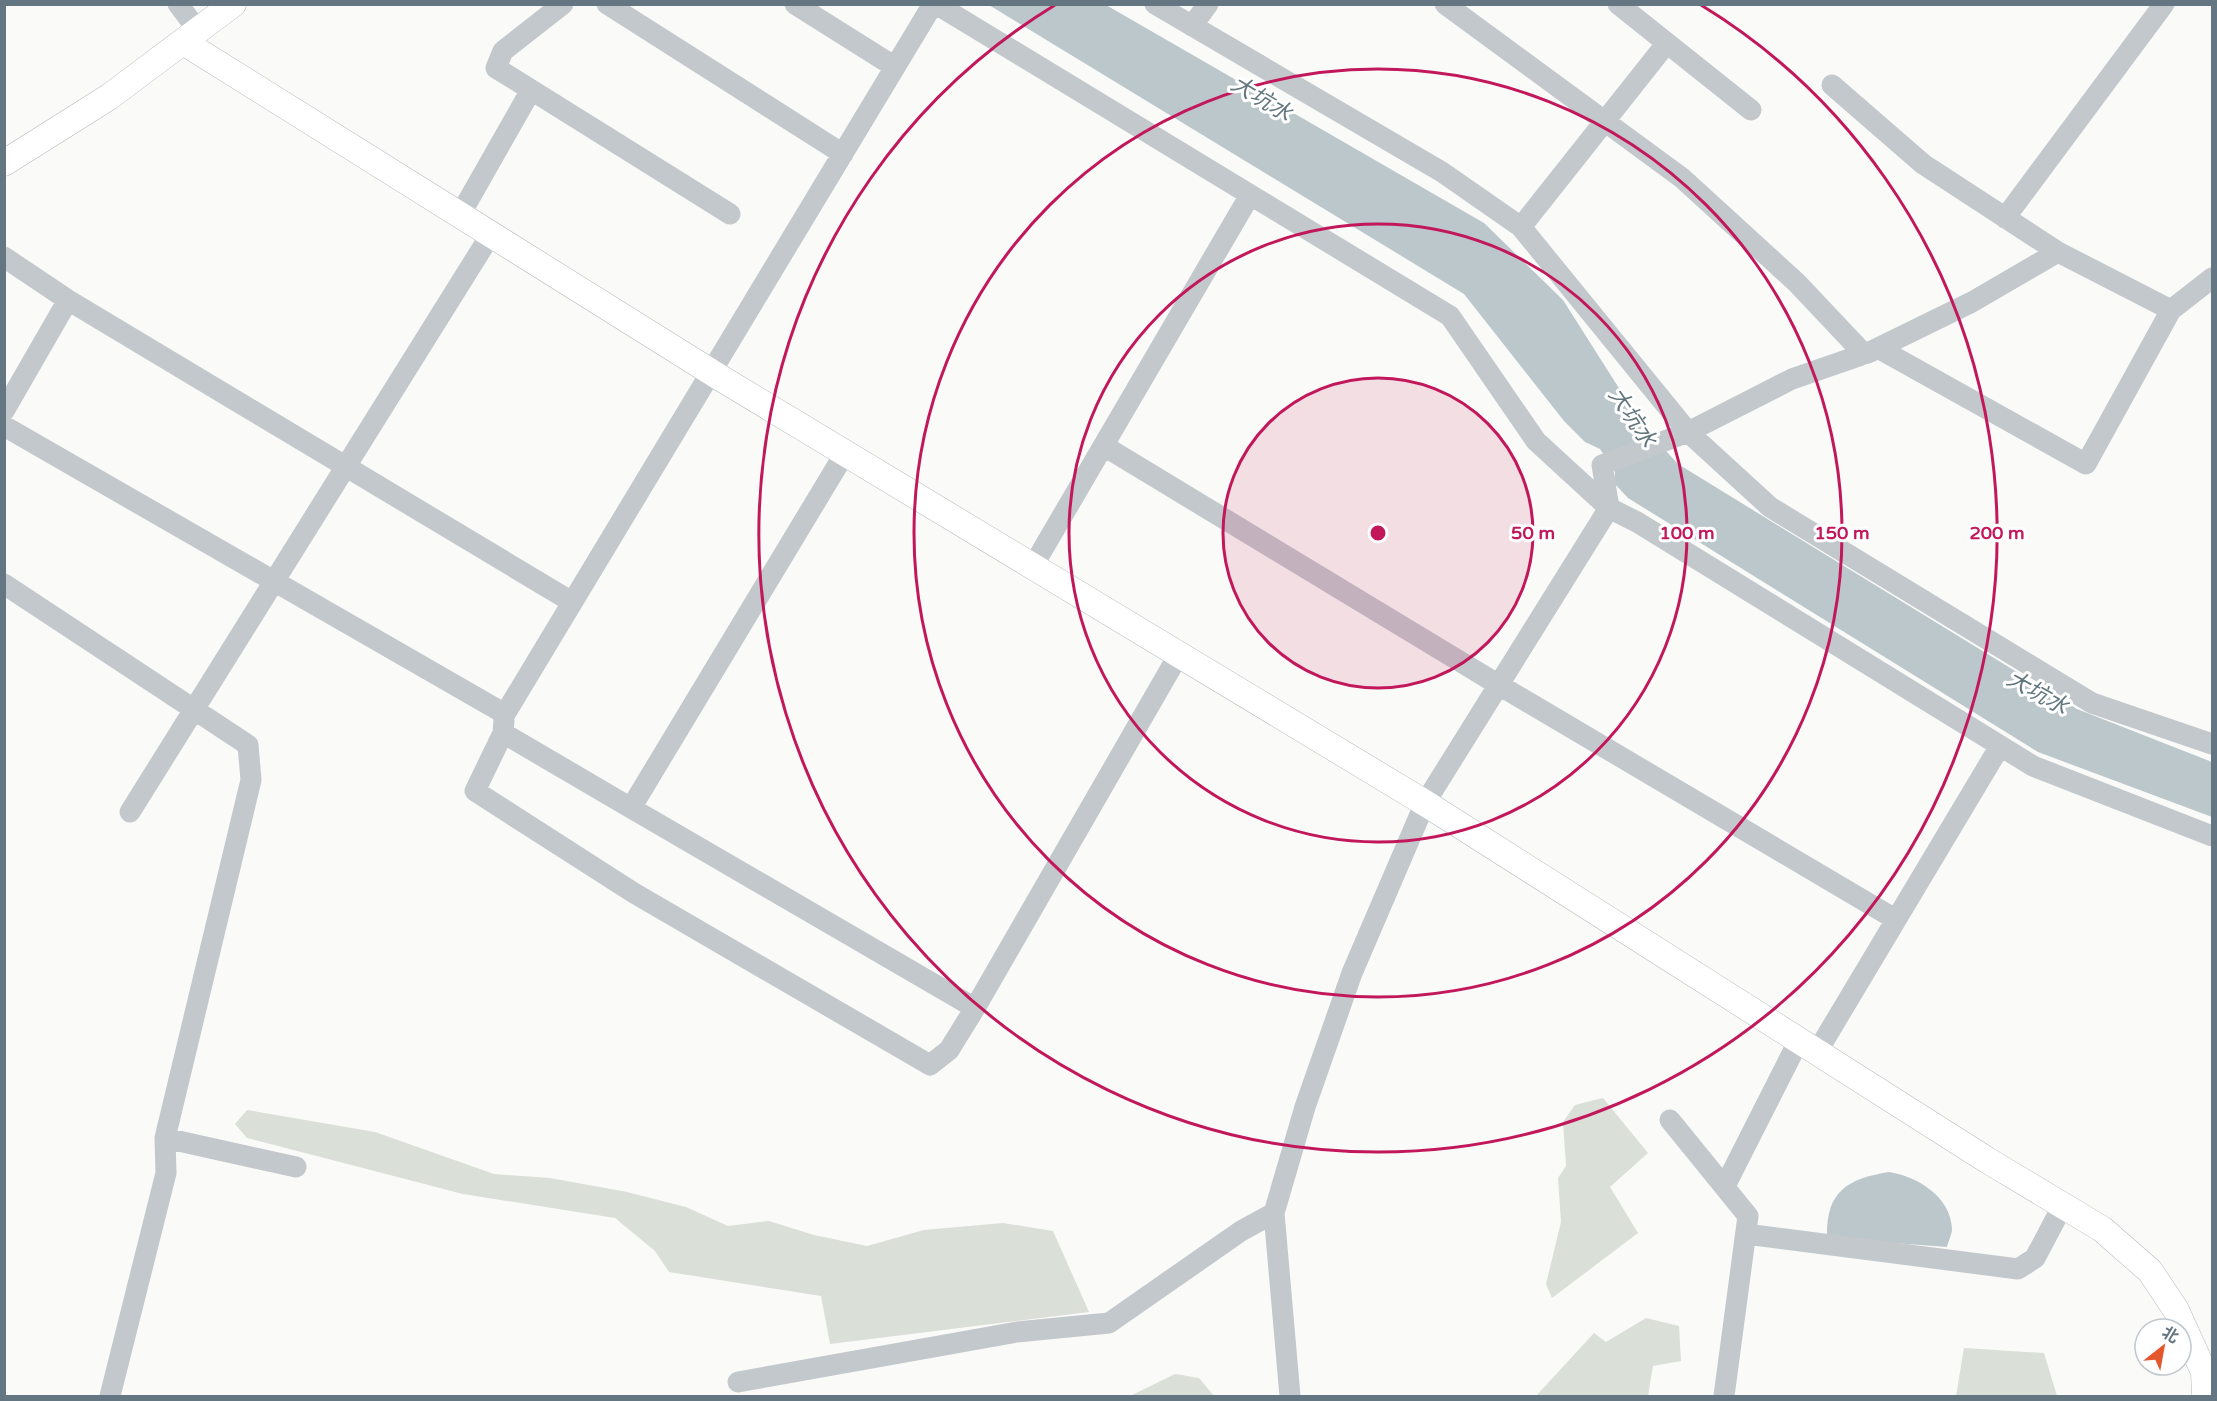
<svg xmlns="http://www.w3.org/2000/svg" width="2217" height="1401" viewBox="0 0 2217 1401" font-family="'Varela Round','Noto Sans SC',sans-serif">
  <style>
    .green { fill: #dadfd7 }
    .water { fill: #bbc7cb }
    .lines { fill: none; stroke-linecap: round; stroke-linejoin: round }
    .major-casing { stroke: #b5babe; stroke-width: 27 }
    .minor { stroke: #c3c8cc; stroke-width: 21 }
    .major { stroke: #fff; stroke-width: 26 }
    .ring { fill: none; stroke: #c2185b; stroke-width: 3 }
    .labels { text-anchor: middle; stroke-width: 6; stroke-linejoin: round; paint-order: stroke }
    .water-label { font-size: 22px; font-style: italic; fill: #60757c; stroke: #fff }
    .centre { fill: #c2185b; stroke: #fff; stroke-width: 3 }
    .ring-label { font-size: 18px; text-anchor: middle; font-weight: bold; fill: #c2185b; stroke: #fff; stroke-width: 6; stroke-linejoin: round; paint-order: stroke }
  </style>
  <rect width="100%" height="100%" fill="#fafaf8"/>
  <path class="green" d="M1603 1098 1648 1153 1610 1187 1638 1233 1552 1298 1546 1284 1561 1222 1558 1178 1566 1166 1563 1122 1575 1105Z
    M247 1110 375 1132 494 1174 550 1178 627 1192 686 1207 728 1226 769 1221 814 1235 867 1246 924 1230 1003 1223 1053 1231 1089 1312 830 1344 821 1296 669 1272 655 1251 615 1218 463 1194 247 1138 235 1124Z
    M1646 1318 1679 1326 1681 1361 1653 1366 1648 1396H1536L1594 1333 1606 1342Z
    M1964 1348 2044 1353 2057 1396H1956Z
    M1175 1374 1199 1378 1214 1396H1130Z"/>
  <path class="water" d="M989 5H1106L1484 223 1563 300 1643 426 1678 464 2077 709 2212 762V817L2038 752 1628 498 1614 483 1615 471 1600 449 1585 442 1564 421 1464 294Z
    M1889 1172C1916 1176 1951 1196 1952 1229 1952 1234 1948 1242 1947 1247L1827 1238C1826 1192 1846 1179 1889 1172Z"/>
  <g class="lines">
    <defs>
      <path id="major" d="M185 43 719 377 1425 803 1987 1160 2102 1229 2150 1271 2176 1310 2204 1372 2205 1396
        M4 163 109 97 233 4"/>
    </defs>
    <use href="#major" class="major-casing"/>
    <path class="minor" d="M178 4 199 32
      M563 4 503 51 496 68 730 214
      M607 4 843 154
      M795 4 895 67
      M936 4 1450 316 1536 441 1609 508 1637 522 2033 766 2212 836
      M1155 4 1442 172 1521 227 1688 432 1770 507 2092 703 2212 744
      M1445 4 1682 178 1797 283 1864 354
      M1618 4 1751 110
      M1192 26 1208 4
      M1832 85 1923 164 2058 252 2171 310
      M460 215 531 90
      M2005 218 2164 4
      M1521 227 1666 44
      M4 257 68 300 4 411
      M68 300 572 602
      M1878 348 2086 464 2171 310 2212 278
      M4 426 505 714 933 4
      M1104 446 1499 685 1895 919
      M845 453 631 808 975 1008
      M1033 566 1250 195
      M4 584 248 745 251 780 165 1138 166 1173 110 1396
      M504 720 503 733 631 808
      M503 733 475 791 634 893 930 1065 949 1050 975 1008 1179 654
      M130 812 491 234
      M1817 1052 2000 746
      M1670 1120 1748 1216 1724 1396
      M165 1138 296 1167
      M1725 1186 1799 1040
      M1746 1234 2018 1269 2035 1258 2063 1205
      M738 1382 1017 1332 1109 1323 1241 1231 1274 1213
      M1290 1396 1274 1213 1305 1107 1352 973 1425 803 1609 508 1602 465 1688 432 1792 379 1870 352 1972 302 2058 252"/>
    <use href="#major" class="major"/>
  </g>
  <circle cx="1378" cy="533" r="155" fill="#c2185b" fill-opacity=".12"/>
  <g class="ring">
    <circle cx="1378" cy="533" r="155"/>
    <circle cx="1378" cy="533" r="309"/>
    <circle cx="1378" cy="533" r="464"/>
    <path d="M1701 5A619 619 0 1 1 1055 5"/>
  </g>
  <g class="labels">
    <g class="water-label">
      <text transform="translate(1262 98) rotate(31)" y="8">大坑水</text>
      <text transform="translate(1633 417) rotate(56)" y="8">大坑水</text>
      <text transform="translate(2038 692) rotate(29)" y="8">大坑水</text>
    </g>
  </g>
  <circle cx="1378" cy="533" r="9" class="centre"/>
  <g class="ring-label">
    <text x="1533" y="539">50 m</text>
    <text x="1687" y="539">100 m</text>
    <text x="1842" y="539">150 m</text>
    <text x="1997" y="539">200 m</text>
  </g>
  <rect width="2217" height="1401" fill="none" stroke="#657683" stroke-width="12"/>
  <g transform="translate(2163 1347) rotate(31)"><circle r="28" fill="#ffffff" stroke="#c1c8cd" stroke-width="1.5"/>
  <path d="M0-4.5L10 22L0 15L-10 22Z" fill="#e4572e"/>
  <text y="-9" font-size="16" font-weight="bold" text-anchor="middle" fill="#657683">北</text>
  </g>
</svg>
